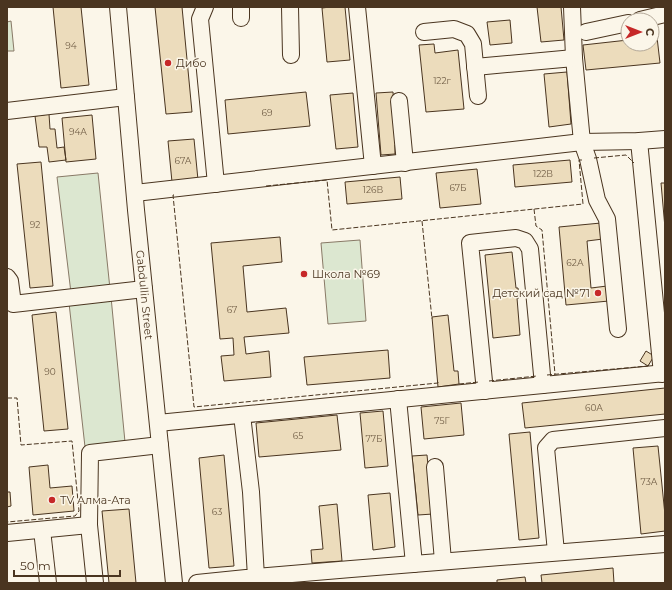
<svg xmlns="http://www.w3.org/2000/svg" width="672" height="590" viewBox="0 0 672 590" font-family="Montserrat,sans-serif">
  <style>
    .green { fill: #dce7d0; stroke: #887966 }
    .building { fill: #ecdcbc; stroke: #4a3520 }
    .lines { fill: none; stroke-linecap: round; stroke-linejoin: round }
    .minor-casing { stroke: #4a3520; stroke-width: 18 }
    .minor { stroke: #fbf6e9; stroke-width: 16 }
    .fence { stroke: #4a3520; stroke-width: 1; stroke-dasharray: 5 2; stroke-linecap: butt }
    .poi-dot { fill: #c62828; stroke: #fbf6e9; stroke-width: 1.5 }
    .labels { text-anchor: middle; stroke-width: 3; stroke-linejoin: round; paint-order: stroke }
    .number-label { font-size: 9px; fill: #725f47 }
    .poi-label { font-size: 11px; fill: #4a3520; stroke: #fbf6e9; text-anchor: start }
    .street-label { font-size: 11px; fill: #4a3520; stroke: #fbf6e9 }
  </style>
  <rect width="100%" height="100%" fill="#fbf6e9"/>
  <path class="green" d="M11 21 14 51H7V22Z
    M98 173 110 289 71 293 57 177Z
    M360 240 366 321 328 324 321 243Z
    M111 297 125 442 85 447 69 303Z"/>
  <path class="building" d="M53 7H81L89 85 61 88Z
    M155 7H182L192 112 166 114Z
    M330 7H345L350 60 327 62 322 8Z
    M537 7H561L564 40 541 42Z
    M510 20 512 43 490 45 487 22Z
    M657 37 660 63 586 70 583 45 628 40V44H652V38Z
    M434 44 435 53 458 50 464 109 426 112 419 45Z
    M567 72 571 124 549 127 544 74Z
    M306 92 310 126 228 134 225 100Z
    M393 92 397 144 395 145V154L381 155 376 93Z
    M353 93 358 147 336 149 330 95Z
    M49 114 50 129H55L57 148 64 147 66 160 49 162 47 147H39L35 116Z
    M92 115 96 159 66 162 62 118Z
    M194 139 198 180 172 182 168 141Z
    M570 160 572 182 515 187 513 165Z
    M41 162 53 286 30 288 17 164Z
    M477 169 481 204 440 208 436 173Z
    M400 177 402 199 347 204 345 182Z
    M661 183H665V228Z
    M601 223 603 239 587 241 591 288 607 286 609 301 566 305 559 227Z
    M280 237 282 262 243 266 247 312 286 308 289 333 244 337 246 354 269 351 271 377 224 381 221 356 234 355 233 338 220 339 211 243Z
    M512 252 516 288H518L519 298H517L520 335 493 338 485 255Z
    M56 312 68 429 44 431 32 315Z
    M448 315 454 371H458L459 384 438 387 432 317Z
    M388 350 390 378 307 385 304 357Z
    M646 351 654 356 648 366 640 361Z
    M665 388V414L525 428 522 403Z
    M461 403 464 435 424 439 421 407Z
    M383 411 388 466 365 468 360 413Z
    M337 415 341 450 259 457 256 423Z
    M530 432 539 538 519 540 509 434Z
    M658 446 665 515V531L641 534 633 448Z
    M224 455 234 566 209 568 199 458Z
    M427 455 433 514 418 515 412 456Z
    M48 465 50 488 72 486 74 511 33 515 29 467Z
    M7 492H10L11 506 7 507Z
    M390 493 395 547 373 550 368 495Z
    M337 504 342 561 312 563 311 550 323 549 319 506Z
    M129 509 136 583H109L102 511Z
    M613 568 614 583H542L541 575Z
    M525 577 526 583H497V580Z"/>
  <g class="lines">
    <defs>
      <g id="minor">
        <path id="s1" d="M118 7 136 210 174 583"/>
        <path d="M205 7 200 19 216 184"/>
        <path d="M241 7V18"/>
        <path d="M290 7 291 55"/>
        <path d="M357 7 373 166"/>
        <path d="M572 7 574 58 582 142 588 159 597 200 607 219 618 329"/>
        <path d="M640 20 665 14"/>
        <path d="M424 32 454 29 467 34 473 44 478 96"/>
        <path d="M586 32 628 23"/>
        <path d="M475 67 574 58"/>
        <path d="M399 101 405 163"/>
        <path d="M7 111 126 97"/>
        <path d="M639 141 662 374"/>
        <path d="M135 193 582 142 639 141 665 139"/>
        <path d="M7 277 10 281 13 304 144 289"/>
        <path d="M485 391 470 243 516 238 525 241 530 249 543 385"/>
        <path d="M398 399 414 564"/>
        <path d="M158 423 665 373"/>
        <path d="M435 467 443 561"/>
        <path d="M42 530 48 583"/>
        <path d="M7 533 89 525"/>
        <path d="M556 552 546 448 553 440 665 428"/>
        <path d="M256 577 351 569 665 544"/>
        <path d="M95 583 89 525 90 453 160 445"/>
        <path d="M197 583 256 577 251 492 242 415"/>
      </g>
    </defs>
    <use href="#minor" class="minor-casing"/>
    <use href="#minor" class="minor"/>
    <path class="fence" d="M594 158 626 155 634 163
      M266 186 327 180 332 230 583 204 579 160H582
      M174 195H173L194 407 438 383V382
      M534 209 536 226 542 230 555 374
      M422 221 432 319
      M547 375 648 366 649 364
      M489 381 537 376
      M459 384 479 382
      M7 398H17L21 445 72 441 79 511 75 516 7 522"/>
  </g>
  <g class="poi-dot">
    <circle cx="168" cy="63" r="4"/>
    <circle cx="304" cy="274" r="4"/>
    <circle cx="598" cy="293" r="4"/>
    <circle cx="52" cy="500" r="4"/>
  </g>
  <g class="labels">
    <g class="number-label">
      <text x="71" y="49">94</text>
      <text x="442" y="84">122г</text>
      <text x="267" y="116">69</text>
      <text x="78" y="135">94А</text>
      <text x="183" y="164">67А</text>
      <text x="543" y="177">122В</text>
      <text x="458" y="191">67Б</text>
      <text x="373" y="193">126В</text>
      <text x="35" y="228">92</text>
      <text x="575" y="266">62А</text>
      <text x="232" y="313">67</text>
      <text x="50" y="375">90</text>
      <text x="594" y="411">60А</text>
      <text x="442" y="424">75Г</text>
      <text x="298" y="439">65</text>
      <text x="374" y="442">77Б</text>
      <text x="649" y="485">73А</text>
      <text x="217" y="515">63</text>
    </g>
    <g class="poi-label">
      <text x="176" y="67">Дибо</text>
      <text x="312" y="278">Школа №69</text>
      <text x="590" y="297" text-anchor="end">Детский сад №71</text>
      <text x="60" y="504">ТV Алма-Ата</text>
    </g>
    <g class="street-label">
      <text dy="4" stroke="none"><textPath href="#s1" startOffset="289">Gabdullin Street</textPath></text>
    </g>
  </g>
  <rect width="672" height="590" fill="none" stroke="#4a3520" stroke-width="16"/>
  <g transform="translate(640 32) rotate(90)"><circle r="19" fill="#fbf6e9" stroke="#b4a999"/>
  <path d="M0-3L7 15L0 10L-7 15Z" fill="#c62828"/>
  <text y="-6" font-size="11" font-weight="bold" text-anchor="middle" fill="#4a3520">С</text>
  </g>
  <path d="M14 570v6h106v-6" fill="none" stroke="#4a3520" stroke-width="2"/>
  <text x="20" y="570" font-size="12" fill="#4a3520" stroke="#fbf6e9" stroke-width="3" paint-order="stroke">50 m</text>
</svg>
